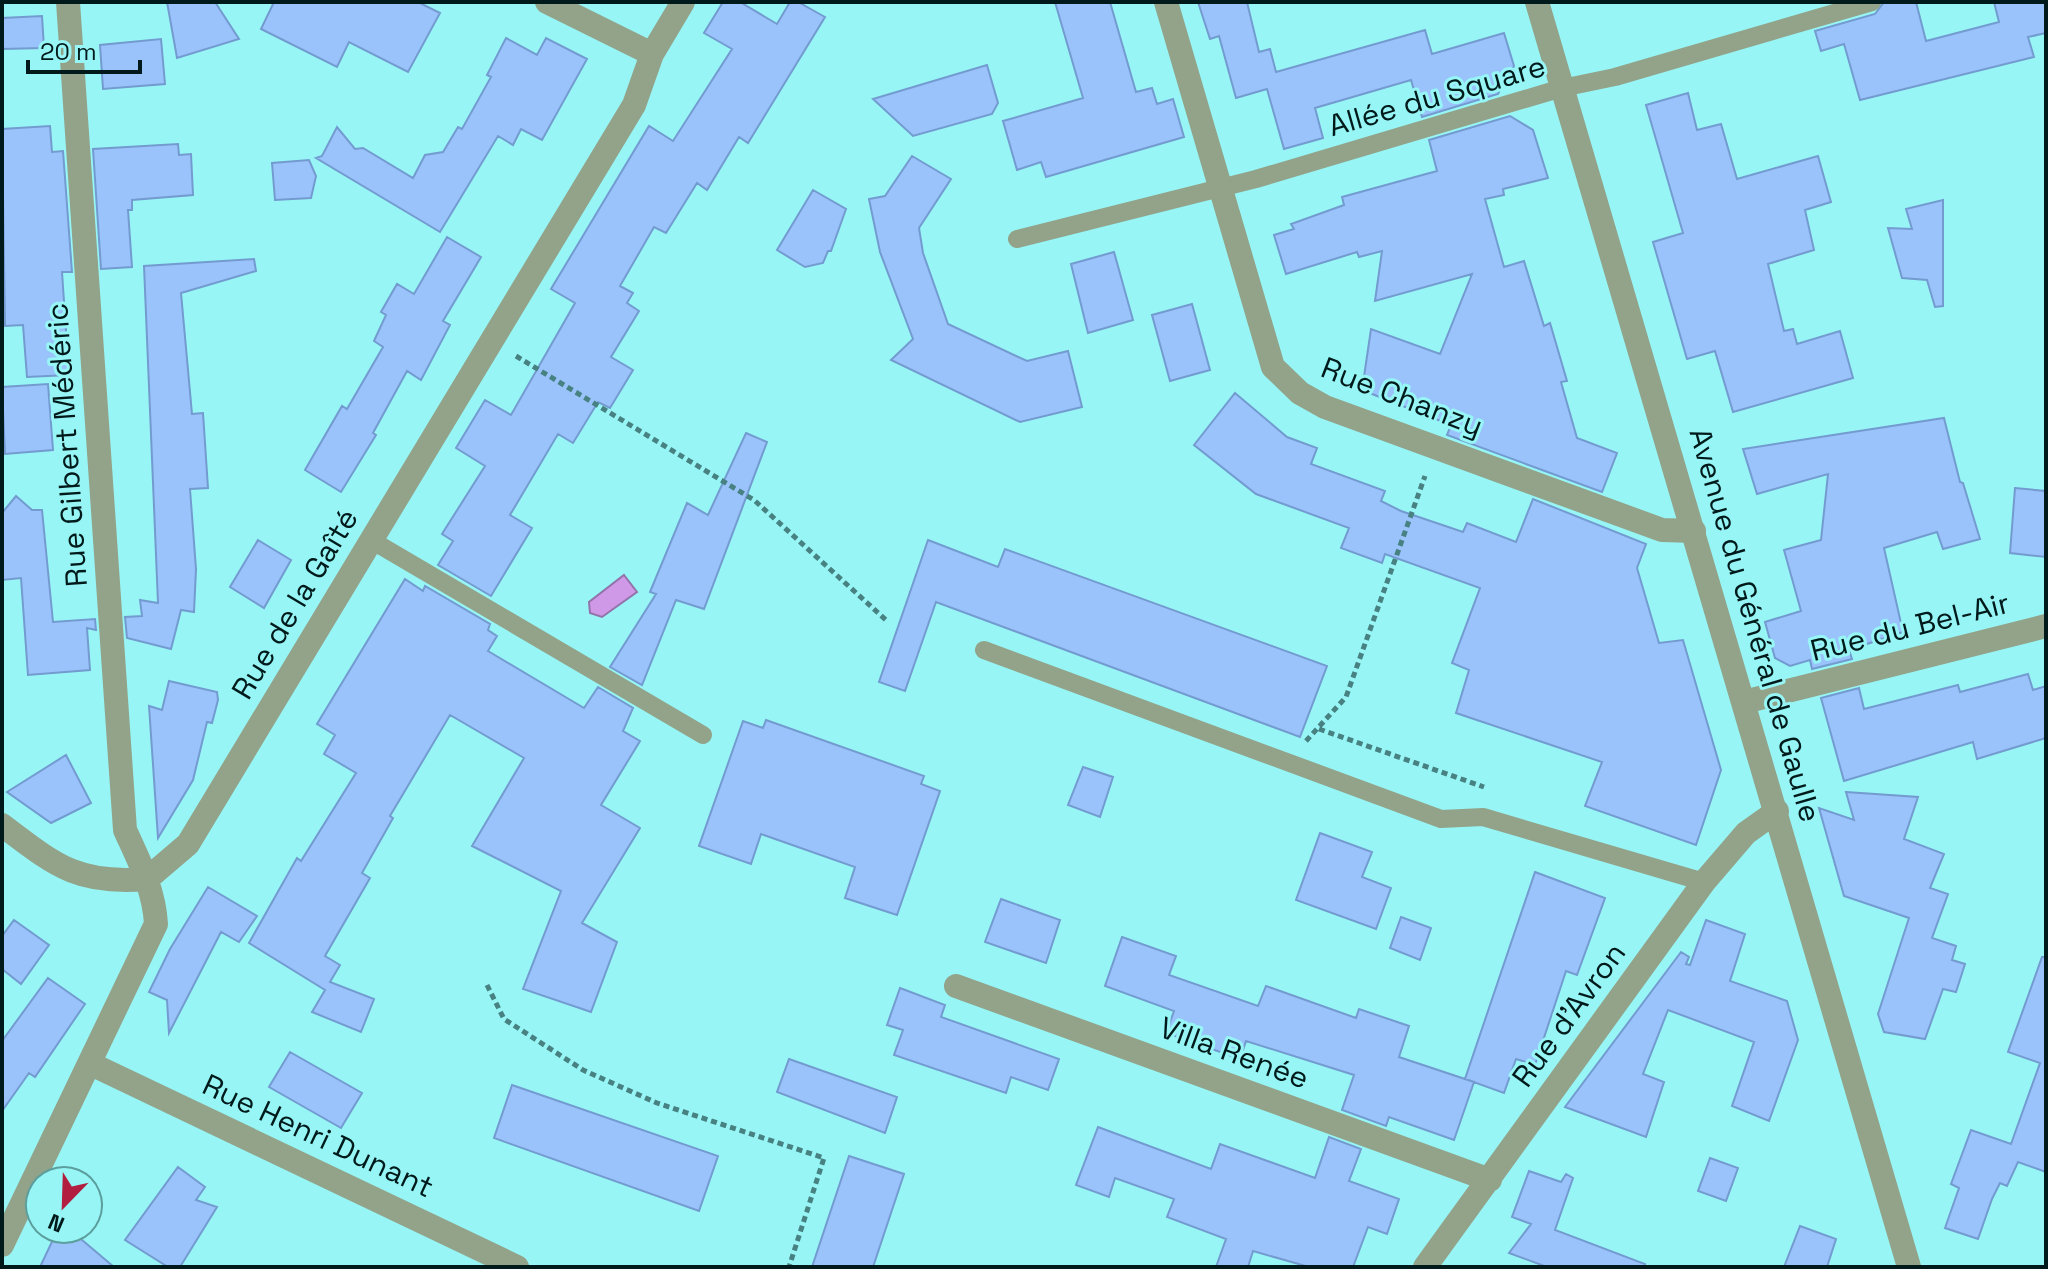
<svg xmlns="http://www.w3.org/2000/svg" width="2048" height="1269" viewBox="0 0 2048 1269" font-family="'Space Grotesk',sans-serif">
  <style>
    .water { fill: #d099e7; stroke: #9273aa; stroke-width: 2 }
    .building { fill: #99c3fa; stroke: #739bd0; stroke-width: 2 }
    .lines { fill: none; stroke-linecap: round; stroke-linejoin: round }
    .path { stroke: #478181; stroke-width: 5; stroke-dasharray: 6 4; stroke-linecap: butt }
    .service { stroke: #92a38a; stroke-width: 18 }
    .minor { stroke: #92a38a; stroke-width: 24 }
    .tertiary { stroke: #92a38a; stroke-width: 24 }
    .labels { text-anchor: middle; stroke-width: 6; stroke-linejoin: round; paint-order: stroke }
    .street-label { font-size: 30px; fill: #00191a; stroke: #97f6f5 }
  </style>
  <rect width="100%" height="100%" fill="#97f6f5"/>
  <path class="water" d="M624 575 637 592 602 617 590 613 589 602Z"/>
  <path class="building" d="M167 2H215L239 39 177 58Z
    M274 2H418L440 13 408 72 349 42 337 67 261 29Z
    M723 2H740L777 24 790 2H798L825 17 748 143 739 137 707 190 697 183 666 233 654 227 620 286 633 293 627 303 639 311 611 357 633 370 610 408 598 402 573 443 558 434 510 515 532 528 491 596 438 565 453 541 442 534 485 466 456 448 485 400 511 415 575 303 551 289 649 126 673 141 732 49 704 33Z
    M1055 2H1110L1136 92 1152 88 1157 104 1173 99 1184 137 1046 177 1041 162 1017 170 1003 121 1083 98Z
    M1198 2H1247L1259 52 1270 49 1276 72 1425 30 1432 54 1504 33 1514 66 1498 94 1422 117 1411 80 1315 108 1323 138 1284 149 1267 89 1236 98 1219 36 1210 39Z
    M1884 2H1916L1926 41 1999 22 1994 2H2046V33L2028 37 2034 57 1860 100 1844 44 1821 51 1815 31 1875 14Z
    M42 16 44 48 2 49V18Z
    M506 38 537 55 546 38 587 59 542 140 521 129 513 145 498 136 440 232 316 158 322 156 337 127 355 149 363 148 413 178 425 155 443 152 458 127 462 129 491 77 487 75Z
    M161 39 165 84 103 89 100 45Z
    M987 65 998 103 992 114 913 136 873 99Z
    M1688 93 1697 130 1721 124 1737 179 1818 156 1831 202 1805 210 1814 250 1768 264 1784 331 1793 329 1797 344 1840 331 1853 378 1733 412 1715 351 1687 359 1653 242 1683 233 1646 105Z
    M1510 116 1533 130 1548 178 1503 189 1504 195 1485 199 1504 267 1524 261 1544 326 1550 323 1567 381 1561 382 1577 438 1617 453 1602 492 1447 435 1451 425 1362 390 1371 329 1440 354 1472 274 1375 301 1382 251 1359 257 1357 252 1286 274 1274 235 1294 229 1291 224 1344 205 1342 197 1437 171 1429 140Z
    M50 126 52 152 63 151 72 272H62L69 375 27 377 23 325 5 326 2 129Z
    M178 144 179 155 191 154 193 195 132 200V210H128L132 267 101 269 93 149Z
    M912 156 951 179 919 228 923 253 948 324 1027 361 1068 351 1082 407 1020 422 891 360 913 339 880 252 869 199 885 196Z
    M309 160 316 176 311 198 275 200 272 163Z
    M813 190 846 209 831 251H828L823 263 805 267 777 250Z
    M1943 200V306L1935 307 1927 280 1902 278 1888 228 1912 229 1906 209Z
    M447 237 481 257 443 321 450 325 421 380 407 371 373 433 376 435 341 492 305 470 342 406 347 409 383 347 374 341 386 315 381 312 397 284 414 294Z
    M1114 252 1133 320 1088 333 1071 264Z
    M254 259 256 271 181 293 192 414 203 413 208 488 190 489 196 569 194 612 181 610 171 649 127 638 125 617 142 616 140 600 158 603 144 266Z
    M1192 304 1210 370 1170 381 1152 315Z
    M48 384 53 450 5 454 2 387Z
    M1235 393 1287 437 1317 448 1311 464 1385 491 1381 501 1401 511 1463 532 1467 523 1516 542 1533 499 1646 544 1637 568 1659 643 1683 640 1721 770 1696 845 1585 806 1602 762 1456 713 1469 670 1452 663 1480 588 1385 554 1382 563 1341 548 1349 528 1256 494 1194 445Z
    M1944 418 1960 482 1963 483 1980 539 1943 549 1937 532 1884 548 1903 632 1849 650 1852 659 1812 669 1810 660 1790 666 1775 658 1765 622 1801 611 1784 550 1821 540 1828 474 1757 494 1743 449Z
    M746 433 767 442 704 609 676 600 642 685 610 667 656 594 650 592 687 503 708 515Z
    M2015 488 2046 491V557L2010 553Z
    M16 496 32 510H42L53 622 95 619 96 630 87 628 90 670 28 675 21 578 2 580V513Z
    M258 540 291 560 264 608 230 587Z
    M928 540 998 567 1005 549 1327 666 1300 737 936 602 905 691 879 682Z
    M405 579 423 591 425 586 490 624 488 630 497 636 488 651 584 708 598 687 633 708 623 731 640 741 601 805 640 828 582 923 617 942 591 1012 523 989 561 891 472 846 524 758 450 715 390 816 393 818 362 873 370 878 325 956 340 965 330 982 374 999 361 1032 312 1012 325 990 249 943 297 858 301 861 356 773 324 754 335 735 317 724Z
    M2028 674 2033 690 2046 686V738L1977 759 1973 742 1844 781 1821 698 1859 688 1864 709 1958 685 1960 692Z
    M169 681 217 692 218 700 212 723 207 722 193 780 158 838 149 706 162 710Z
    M766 720 924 776 921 784 940 791 897 915 845 898 855 867 761 834 751 864 699 846 743 721 763 728Z
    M66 755 91 803 51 823 7 792Z
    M1083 767 1113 777 1100 817 1068 805Z
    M1846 792 1918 797 1904 839 1944 854 1930 888 1948 894 1932 938 1956 946 1952 960 1965 964 1956 992 1943 989 1925 1039 1884 1032 1878 1014 1909 918 1844 896 1819 808 1854 820Z
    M1320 833 1372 852 1362 877 1391 888 1376 929 1296 900Z
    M1535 872 1605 898 1577 975 1566 971 1535 1065 1516 1059 1504 1093 1465 1079Z
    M208 887 257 916 239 942 221 932 169 1033 167 1000 149 992 170 949Z
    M1001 899 1060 920 1046 963 985 942Z
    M1401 917 1431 928 1420 960 1390 948Z
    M14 920 49 945 21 984 2 969V936Z
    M1706 920 1745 934 1730 981 1787 1001 1798 1040 1769 1121 1732 1106 1754 1042 1668 1010 1643 1074 1664 1082 1646 1137 1565 1107 1681 952 1689 957 1686 964 1690 965Z
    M1122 937 1176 956 1169 975 1258 1006 1266 986 1356 1018 1359 1009 1409 1026 1399 1057 1474 1082 1454 1140 1389 1117 1386 1126 1342 1110 1354 1075 1246 1041 1240 1059 1166 1033 1174 1011 1105 986Z
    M2042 957H2046V1172L2018 1162 2007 1186 2000 1183 1992 1199 1978 1239 1945 1228 1959 1188 1951 1184 1971 1130 2011 1144 2040 1063 2008 1052Z
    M48 978 85 1004 35 1077 29 1073 2 1111V1041Z
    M900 988 945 1005 941 1017 1059 1059 1048 1090 1011 1077 1006 1093 894 1055 903 1030 887 1025Z
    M290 1052 362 1093 341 1128 269 1087Z
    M789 1059 897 1097 885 1133 777 1092Z
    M512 1085 718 1156 699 1211 494 1138Z
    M1098 1127 1211 1169 1220 1144 1315 1178 1329 1137 1361 1149 1349 1181 1399 1199 1387 1234 1368 1227 1353 1267H1309L1253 1251 1248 1267H1216L1226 1239 1167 1217 1174 1199 1115 1178 1109 1197 1076 1185Z
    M849 1156 904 1174 873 1267H812Z
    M1710 1158 1738 1168 1726 1201 1698 1191Z
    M178 1167 205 1187 196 1200 217 1207 180 1267H168L125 1240Z
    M1529 1171 1561 1182 1566 1174 1573 1178 1555 1230 1645 1264 1644 1267H1547L1509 1253 1531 1224 1512 1217Z
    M1800 1226 1836 1239 1827 1267H1784Z
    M58 1229H69L114 1267H40Z"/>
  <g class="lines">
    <path class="path" d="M516 356 754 500 887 621
      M1319 729 1484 787
      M1306 741 1346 697 1425 476
      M487 985 504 1019 583 1070 657 1103 824 1158 789 1267"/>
    <path class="service" d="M1017 239 1256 179 1562 88 1615 77 1872 2
      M371 540 703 735
      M984 650 1441 819 1483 817 1704 882"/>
    <path class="minor" d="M547 2 652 54
      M1166 2 1273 367 1300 393 1325 407 1662 530 1694 531
      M1744 702 2046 626
      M2 825C55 865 77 885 147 879
      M147 879 188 844 634 105 652 54 683 2
      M956 986 1490 1180
      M91 1064 517 1267
      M2 1245 156 924C154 889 139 861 125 830L68 2
      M1425 1267 1704 882 1746 833 1777 811"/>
    <path class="tertiary" d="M1537 2 1909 1267"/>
  </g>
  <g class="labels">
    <g class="street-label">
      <text transform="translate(1437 96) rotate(-16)" y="10">Allée du Square</text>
      <text transform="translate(1402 397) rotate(21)" y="10">Rue Chanzy</text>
      <text transform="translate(67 445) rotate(-94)" y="10">Rue Gilbert Médéric</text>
      <text transform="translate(295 604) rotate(-59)" y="10">Rue de la Gaîté</text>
      <text transform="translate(1755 625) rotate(74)" y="10">Avenue du Général de Gaulle</text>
      <text transform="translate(1910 627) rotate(-14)" y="10">Rue du Bel-Air</text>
      <text transform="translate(1569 1015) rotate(-54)" y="10">Rue d'Avron</text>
      <text transform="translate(1234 1053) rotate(20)" y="10">Villa Renée</text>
      <text transform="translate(318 1136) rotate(25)" y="10">Rue Henri Dunant</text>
    </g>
  </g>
  <rect width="2048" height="1269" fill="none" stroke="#00191a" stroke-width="8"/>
  <g transform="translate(64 1205) rotate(203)"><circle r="38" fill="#97f6f5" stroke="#5b9e9d" stroke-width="2"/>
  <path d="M0-6L14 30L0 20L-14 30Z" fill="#b11e3f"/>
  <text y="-12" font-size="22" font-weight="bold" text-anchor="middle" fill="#00191a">N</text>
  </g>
  <path d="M28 60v12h112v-12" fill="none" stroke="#00191a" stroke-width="4"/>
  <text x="40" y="60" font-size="24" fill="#00191a" stroke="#97f6f5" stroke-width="6" paint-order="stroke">20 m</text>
</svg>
